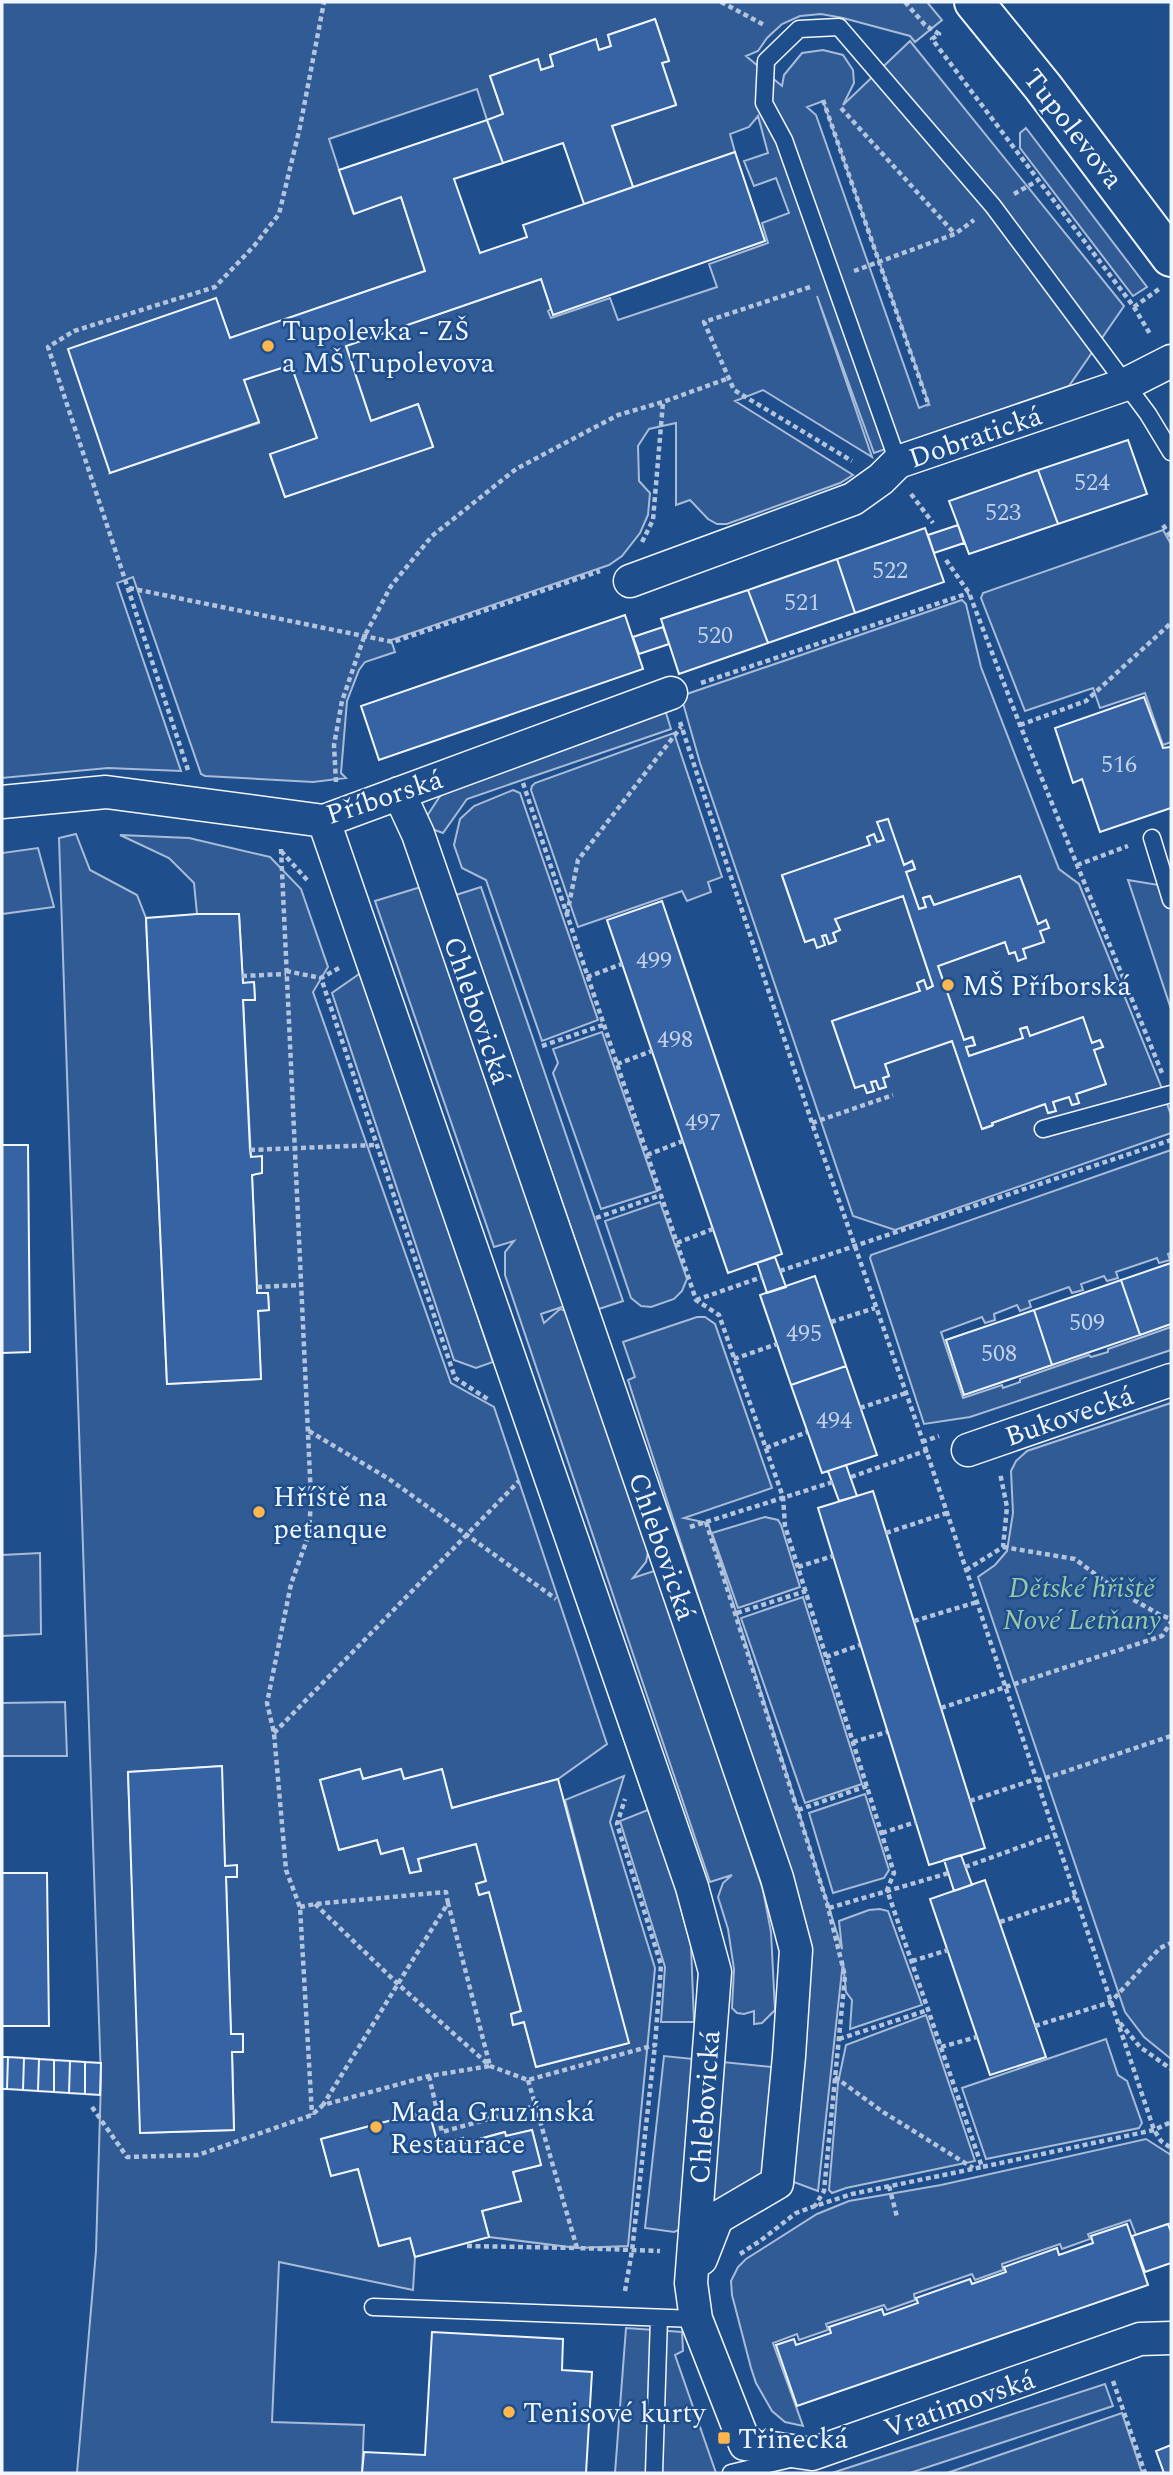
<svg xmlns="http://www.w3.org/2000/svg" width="1173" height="2475" viewBox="0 0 1173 2475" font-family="Spectral,serif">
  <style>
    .built { fill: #305b95; stroke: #a8bbd7; stroke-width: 2; fill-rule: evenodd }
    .building { fill: #3563a3; stroke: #f2f6ff; stroke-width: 2 }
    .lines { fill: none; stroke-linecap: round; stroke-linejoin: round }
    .service-casing { stroke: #f2f6ff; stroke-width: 19 }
    .minor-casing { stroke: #f2f6ff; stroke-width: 35 }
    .secondary-casing { stroke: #f2f6ff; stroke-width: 42 }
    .path { stroke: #b3c4dc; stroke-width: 4.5; stroke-dasharray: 5 3.5; stroke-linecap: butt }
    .service { stroke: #1f4e8c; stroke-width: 16 }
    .minor { stroke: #1f4e8c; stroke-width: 32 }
    .secondary { stroke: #1f4e8c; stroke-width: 38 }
    .poi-dot { fill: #ffb74d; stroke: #1f4e8c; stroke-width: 2.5 }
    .labels { text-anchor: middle; stroke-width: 5; stroke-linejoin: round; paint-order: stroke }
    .number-label { font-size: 24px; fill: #c3d1e8 }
    .street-label { font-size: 28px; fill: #f2f6ff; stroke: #1f4e8c }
    .poi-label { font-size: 28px; fill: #f2f6ff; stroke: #1f4e8c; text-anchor: start }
    .park-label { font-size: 28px; font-style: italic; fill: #97c8a6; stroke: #1f4e8c }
  </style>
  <rect width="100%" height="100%" fill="#1f4e8c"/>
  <path class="built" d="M2 2H927L942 20 915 42 910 36 843 18 821 14 800 16 782 24 767 38 758 51 746 56 782 86 784 75 802 53 823 50 843 55 853 70 854 83 843 105 910 41 1124 306 1069 386 874 453 817 296 872 457 763 390 735 401 853 475 840 483 727 524H717L708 519 690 500 676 505V423L649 429 638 446 639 481 650 493 648 515 640 533 622 556 609 565 391 640 395 652 365 662 359 670 347 701 341 773 346 778 313 782 205 776 201 774 133 577 117 583 181 771 108 768 2 778ZM655 19 669 60 662 63 676 104 612 126 633 187 735 152 730 134 749 127 758 116 768 153 744 161 754 186 776 178 789 213 762 223 768 243 709 264 717 287 618 320 610 298 551 318 548 311 551 309 541 279 346 346 371 421 418 404 433 446 285 497 270 455 317 438 291 365 244 380 259 423 110 473 216 299 230 338 425 271 401 197 353 213 329 139 477 89 487 120 499 116 503 114 490 76 538 60 541 70 553 66 550 55 596 40 599 50 611 46 608 35ZM823 101 929 404 919 408 816 115 807 107Z
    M1026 128 1147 287 1133 296 1020 148V133Z
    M1163 530 1171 544V742L1163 745 1145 693 1100 708 1093 688 1025 711 981 598 983 593Z
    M962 600 966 604 981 667 1059 869 1079 884 1161 1086 1171 1115V1133L895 1230 853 1216 700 763 681 696ZM887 819 904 865 913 862 915 869 906 872 919 909 926 907 923 898 930 896 934 905 1020 876 1038 924 1046 921 1049 928 1040 931 1044 942 1023 949 1025 958 1015 952 1009 953 1005 942 938 966 964 1040 973 1037 975 1045 966 1047 969 1056 1023 1038 1020 1029 1026 1027 1030 1036 1082 1018 1092 1043 1100 1040 1103 1047 1094 1050 1105 1084 1076 1094 1079 1103 1072 1105 1069 1097 1053 1102 1055 1111 1049 1113 1045 1104 992 1123V1126L983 1129 952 1041 885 1064 889 1076 883 1078 886 1087 879 1089 876 1081 871 1082 874 1091 867 1093 864 1085 855 1087 832 1021 920 991 917 983 923 980 927 989 933 986 903 896 835 919 840 930 833 933 836 941 829 944 826 935 805 942 782 876 870 845 867 837 874 834 877 842 884 840 878 823Z
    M663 703 671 729 467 799 443 833 421 825 450 781Z
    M674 733 722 877 708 882 711 892 687 901 682 891 578 927 531 790 532 786 535 783Z
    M513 790 520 793 598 1020 542 1041 486 880 462 868 454 845 460 819 474 806Z
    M76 834 90 870 137 895 146 918 167 1384 261 1379 258 1311 269 1310 268 1293H257L252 1175 262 1173V1157H251L243 1000 255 999 254 982 243 983 239 914H197L194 883 169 858 120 835 189 838 270 857 301 889 328 967 313 992 451 1383 494 1407 607 1744 558 1779 452 1808 442 1770 404 1779 401 1769 363 1779 360 1769 320 1780 339 1850 377 1840 381 1854 403 1848 410 1873 421 1870 418 1859 476 1844 486 1881 476 1884 479 1895 489 1892 521 2011 511 2014 513 2025 524 2022 536 2067 628 2043 565 1800 624 1776 610 1822 655 1968 628 2246 577 2248 489 2237 482 2211 521 2201 513 2172 541 2165 532 2130 506 2136 504 2132 465 2143 463 2138 438 2145 430 2115 417 2119 415 2114 321 2139 331 2175 358 2169 379 2246 410 2238 415 2257 413 2290 279 2262 272 2422 364 2425 362 2473H77L96 2251 101 2080 59 838ZM221 1766 225 1866H237V1876L226 1877 231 2034H243V2052H232L234 2130 141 2133 128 1772Z
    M38 848 54 907 2 914V853Z
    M1128 880 1171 887V1009Z
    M424 886 565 1306 541 1314 544 1323 560 1309 567 1311 649 1548 646 1562 633 1578 657 1570 763 1890 771 1932 775 2010 762 2023 754 2024V2011L744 2014 737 2013 732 2008 734 1969 728 1929 718 1897 723 1883 732 1875 710 1882 505 1275V1252L514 1241 494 1247 375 901Z
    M481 887 623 1301 599 1309 456 895Z
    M362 972 493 1362 476 1368 454 1360 332 993Z
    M602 1032 657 1191 601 1209 553 1073 558 1063 553 1049Z
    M1171 1150V1253L1168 1254 1170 1260 1159 1263 1157 1258 1116 1272 1118 1278 1107 1281 1104 1276 1081 1284 1083 1290 1072 1293 1069 1287 1029 1301 1031 1307 1020 1311 1017 1305 994 1314 995 1320 985 1323 982 1317 941 1332 963 1398 1002 1385 1003 1388 1020 1382V1379L1089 1355 1091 1357 1108 1352V1349L1171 1327V1350L970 1417 924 1424 870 1258 871 1255Z
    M660 1202 687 1279 682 1291 674 1299 651 1307 641 1306 631 1298 605 1221Z
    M697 1317H705L715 1324 772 1488 684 1518 708 1523 842 1949 839 1921 869 1910 880 1909 888 1911 922 2005 850 2029 852 2000 846 1992 843 1961 818 2191 794 2182 674 2232 645 2228 664 2056 802 2070 794 1892 628 1380 635 1377 623 1342Z
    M497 1370 656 1817 691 1946 694 2022H661L665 1967 620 1821 648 1810Z
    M1171 1403V2059L1144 2037 1125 2012 978 1577 995 1565 1007 1551 1013 1513 1011 1471 1016 1461 1027 1451Z
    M765 1517 778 1520 781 1525 800 1587 738 1608 712 1533Z
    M40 1553 41 1634 2 1636V1555Z
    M803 1597 862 1784 805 1803 741 1618Z
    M65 1702 67 1756H2V1703Z
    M865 1794 889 1870 884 1878 833 1893 809 1813Z
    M926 2015 975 2161 846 2188 832 2193 829 2190 838 2083 846 2045Z
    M1106 2039 1118 2075 1127 2081 1142 2123 1139 2128 986 2159 962 2088Z
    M1146 2139 1171 2155V2223L1136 2235 1130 2220 1088 2234 1090 2239 1062 2249 1060 2244 1002 2264 1003 2270 975 2280 972 2274 914 2294 915 2300 887 2310 884 2305 826 2324 828 2330 799 2340 797 2334 773 2343 803 2426 785 2422 772 2411 756 2383 751 2368 732 2295 731 2281 738 2267 746 2259 817 2214 849 2201 941 2185Z
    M626 2328 682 2332 683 2351 675 2355 716 2473H615Z
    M1105 2384 1113 2406 910 2473H832Z
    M1122 2413 1142 2473H947Z"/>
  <path class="building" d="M655 19 669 61 662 63 676 105 612 126 633 187 584 204 563 143 503 163 487 120 503 114 490 76 538 59 541 70 553 66 550 55 596 39 599 50 611 46 608 35Z
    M487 120 503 163 454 179 480 253 527 237 523 225 735 152 765 241 553 315 541 279 346 346 371 421 418 404 433 447 285 497 270 454 317 438 291 365 244 380 259 422 110 473 68 349 216 298 230 338 425 271 401 197 354 214 339 170Z
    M1128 440 1147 494 1058 524 1038 470Z
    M1038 470 1058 524 969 554 949 501Z
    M958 525 964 543 934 553 928 535Z
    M925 528 944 582 855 613 837 559Z
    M837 559 855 613 768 643 748 590Z
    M748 590 768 643 679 674 661 619Z
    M625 615 643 669 379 760 361 706Z
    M663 627 669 644 639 654 633 637Z
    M1144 697 1163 748 1171 747V808L1100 832 1082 779 1073 783 1055 728Z
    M888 819 904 865 912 861 915 869 906 872 919 909 926 907 923 898 930 896 934 905 1020 876 1038 924 1046 920 1049 928 1040 931 1044 942 1023 949 1026 958 1018 961 1015 952 1009 954 1005 942 938 966 964 1040 972 1037 975 1045 966 1047 969 1056 1023 1038 1020 1029 1027 1027 1030 1036 1083 1017 1092 1043 1100 1040 1103 1047 1094 1050 1106 1084 1076 1094 1079 1103 1072 1105 1069 1097 1053 1102 1056 1111 1048 1113 1045 1104 992 1123 993 1125 982 1129 952 1041 885 1064 889 1076 883 1078 886 1087 879 1089 876 1081 871 1082 874 1091 867 1093 864 1085 855 1088 832 1021 920 991 917 983 924 980 927 989 933 986 903 896 835 919 840 930 833 933 836 941 829 944 826 935 822 936 825 945 817 948 814 939 805 942 782 875 870 845 867 837 874 834 877 842 884 840 877 822Z
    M662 901 782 1254 728 1273 607 920Z
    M197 914H239L243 983 254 982 255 1000H243L250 1150 251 1157 262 1156V1173L252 1175 257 1287V1293H268L269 1310 258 1311 261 1379 167 1384 146 918Z
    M2 1145H28L30 1352 2 1353Z
    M775 1257 786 1287 767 1293 757 1263Z
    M1171 1263V1324L1140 1335 1121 1280Z
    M815 1276 846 1366 791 1385 760 1295Z
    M1121 1280 1140 1335 1052 1365 1034 1310Z
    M1034 1310 1052 1365 964 1395 946 1340Z
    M846 1366 877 1455 822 1473 791 1385Z
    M846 1465 857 1496 839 1501 828 1471Z
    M873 1491 985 1848 929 1865 818 1508Z
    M222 1766 225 1866 237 1865V1877H226L231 2034H243V2052H232L234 2130 140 2133 128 1772Z
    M360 1769 363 1779 401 1769 404 1779 442 1769 452 1808 558 1779 629 2043 536 2067 524 2022 513 2025 511 2014 521 2011 489 1892 479 1895 476 1884 486 1881 476 1844 418 1859 421 1871 410 1873 403 1848 381 1854 377 1840 339 1850 320 1780Z
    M961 1855 972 1885 954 1891 944 1860Z
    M2 1873H47L49 2026H2Z
    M985 1880 1046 2057 990 2075 930 1899Z
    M2 2057H8L7 2089H2Z
    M8 2057 24 2058 23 2090 7 2089Z
    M24 2058 39 2059 38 2091 23 2090Z
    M39 2059 54 2060V2092L38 2091Z
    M54 2060 70 2061 69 2093 54 2092Z
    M70 2061 85 2062V2094L69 2093Z
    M85 2062 101 2063 100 2095 85 2094Z
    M415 2114 417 2119 430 2115 438 2145 463 2138 465 2143 505 2132 506 2136 532 2130 541 2165 513 2172 521 2201 482 2211 489 2237 415 2257 410 2238 379 2246 358 2169 331 2176 321 2139Z
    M1127 2224 1148 2285 797 2406 776 2345 794 2339 796 2345 831 2333 829 2327 882 2309 884 2315 918 2303 916 2298 970 2279 972 2284 1006 2272 1004 2267 1057 2248 1059 2255 1093 2243 1091 2236Z
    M1168 2224 1171 2232V2263L1145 2272 1132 2236Z
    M432 2332 563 2339 562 2370 592 2372 586 2473H362L364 2452 425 2455Z
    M1171 2445V2473H1164L1156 2451Z"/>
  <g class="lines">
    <defs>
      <path id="service" d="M898 462 784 140 764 103 766 61 799 29 839 27 993 206 1148 414 1171 452
        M1152 838 1171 900
        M1043 1129 1171 1094
        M373 2307 696 2319
        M654 2473 659 2318
        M731 2473 790 2459"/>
      <path id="minor" d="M630 581 853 499 881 479 898 462 1124 385 1171 361
        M399 793 418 834 445 912 777 1878 796 1950 789 2056 777 2183 717 2218 701 2259
        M2 802 106 792 324 821 671 693
        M324 821 692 1887 715 1972 691 2283 696 2319 745 2444 812 2454 1140 2339 1171 2338
        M968 1450 1171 1380"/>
      <path id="secondary" d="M974 2 1043 87 1171 257"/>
    </defs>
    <use href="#service" class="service-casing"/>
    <use href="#minor" class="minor-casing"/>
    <use href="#secondary" class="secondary-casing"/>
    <path class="path" d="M721 2 766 26
      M905 2 925 25 939 34 932 39 1134 307 1150 334
      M823 100 929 406
      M841 108 955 234
      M1014 194 1037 181
      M854 271 955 234 974 220
      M810 287 704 322 734 390 852 461
      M1134 307 1159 289
      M911 494 933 523
      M1163 525 1171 537
      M642 542 653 520 663 402
      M946 560 969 593 1020 725 1162 1073
      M129 588 393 642 600 571
      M701 683 969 593
      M680 722 812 1123 926 1450 1154 2130 1161 2141 1171 2148
      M1020 725 1086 701 1171 623
      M188 770 48 347 74 331 215 287 254 246 279 214 300 127 324 2
      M336 782 334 745 342 701 364 637 391 586 432 536 516 469 618 415 663 402 729 378
      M523 783 696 1300 719 1315 783 1497 785 1526 894 1873 887 1890 982 2167 1154 2130 1171 2122
      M281 849 311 1498 309 1534 291 1584 267 1703 274 1733 286 1870 300 1907 312 2115
      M281 851 308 881
      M1077 865 1128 846
      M567 914 578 860 681 727
      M339 968 321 978 455 1378 489 1400
      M286 971 321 978
      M242 976 286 974
      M587 977 622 964
      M542 1046 603 1025
      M617 1064 652 1051
      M812 1123 893 1095
      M250 1150 375 1145
      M647 1155 683 1141
      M596 1218 661 1195
      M677 1243 713 1229
      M780 1271 1171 1140
      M257 1287 301 1285
      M696 1300 762 1277
      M831 1322 875 1308
      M734 1359 777 1344
      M860 1408 906 1393
      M309 1431 389 1479 556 1599
      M922 1442 939 1436
      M766 1448 807 1432
      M851 1477 928 1450
      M706 1522 827 1903 845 1976 824 2191 815 2206
      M690 1527 833 1482
      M886 1533 947 1513
      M1003 1547 1075 1559 1115 1589 1160 1615 1171 1619
      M798 1567 833 1556
      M966 1570 1003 1547 1007 1507 1000 1473
      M737 1613 806 1591
      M914 1621 977 1602
      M826 1657 860 1645
      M941 1708 1162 1636 1171 1622
      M274 1733 519 1481
      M853 1742 887 1732
      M1037 1781 1171 1736
      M970 1801 1036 1779
      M798 1810 867 1786
      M882 1833 916 1822
      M965 1867 1056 1834
      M315 1904 399 1985 490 2066 528 2080 655 2045 661 1965 617 1824 625 1799
      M300 1907 315 1904 446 1892 448 1903
      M829 1908 949 1873
      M1000 1922 1076 1897
      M912 1961 948 1950
      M1120 2023 1140 2047 1171 2069
      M1035 2026 1111 2002 1160 1948 1171 1943
      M839 2039 928 2010
      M941 2047 977 2037
      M429 2076 442 2132 535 2106
      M835 2077 883 2112 973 2168
      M528 2080 577 2248 660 2251
      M92 2107 127 2157 198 2155 312 2115 323 2105 429 2076 490 2066 448 1903 323 2105
      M889 2186 897 2217
      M467 2246 577 2248
      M740 2254 760 2241 796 2213 815 2206 852 2194 982 2167
      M625 2291 632 2251 655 2045
      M1113 2381 1145 2473"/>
    <use href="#service" class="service"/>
    <use href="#minor" class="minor"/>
    <use href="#secondary" class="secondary"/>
  </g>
  <g class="poi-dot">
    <circle cx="268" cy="346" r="7"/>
    <circle cx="948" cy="985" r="7"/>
    <circle cx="259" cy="1512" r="7"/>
    <circle cx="376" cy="2127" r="7"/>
    <circle cx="509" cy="2412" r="7"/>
    <rect x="717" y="2431" width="14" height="14" rx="3.5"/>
  </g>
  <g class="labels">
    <g class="number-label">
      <text x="1092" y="490">524</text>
      <text x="1003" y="520">523</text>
      <text x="890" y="578">522</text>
      <text x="802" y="610">521</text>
      <text x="715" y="643">520</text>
      <text x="1119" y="772">516</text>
      <text x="654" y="968">499</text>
      <text x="675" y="1047">498</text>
      <text x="703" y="1130">497</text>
      <text x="1087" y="1330">509</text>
      <text x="804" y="1341">495</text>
      <text x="999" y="1361">508</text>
      <text x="834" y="1428">494</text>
    </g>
    <g class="street-label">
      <text transform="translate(1074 128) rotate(52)" y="10">Tupolevova</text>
      <text transform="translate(975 436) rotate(-19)" y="10">Dobratická</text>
      <text transform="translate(384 796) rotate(-18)" y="10">Příborská</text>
      <text transform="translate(478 1010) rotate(71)" y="10">Chlebovická</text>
      <text transform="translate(1069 1415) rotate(-19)" y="10">Bukovecká</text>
      <text transform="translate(663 1546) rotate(71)" y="10">Chlebovická</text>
      <text transform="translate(704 2107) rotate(-86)" y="10">Chlebovická</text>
      <text transform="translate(959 2403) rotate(-19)" y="10">Vratimovská</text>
    </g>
    <g class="poi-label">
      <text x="282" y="340">Tupolevka - ZŠ<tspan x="282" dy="32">a MŠ Tupolevova</tspan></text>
      <text x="962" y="995">MŠ Příborská</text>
      <text x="273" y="1506">Hříště na<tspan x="273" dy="32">petanque</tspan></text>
      <text x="390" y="2121">Mada Gruzínská<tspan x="390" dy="32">Restaurace</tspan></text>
      <text x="523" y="2422">Tenisové kurty</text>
      <text x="738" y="2448">Třinecká</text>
    </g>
    <g class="park-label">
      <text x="1082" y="1597">Dětské hřiště<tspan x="1082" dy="32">Nové Letňany</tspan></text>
    </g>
  </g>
  <rect width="1173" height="2475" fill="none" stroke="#f2f6ff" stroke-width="7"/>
</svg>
